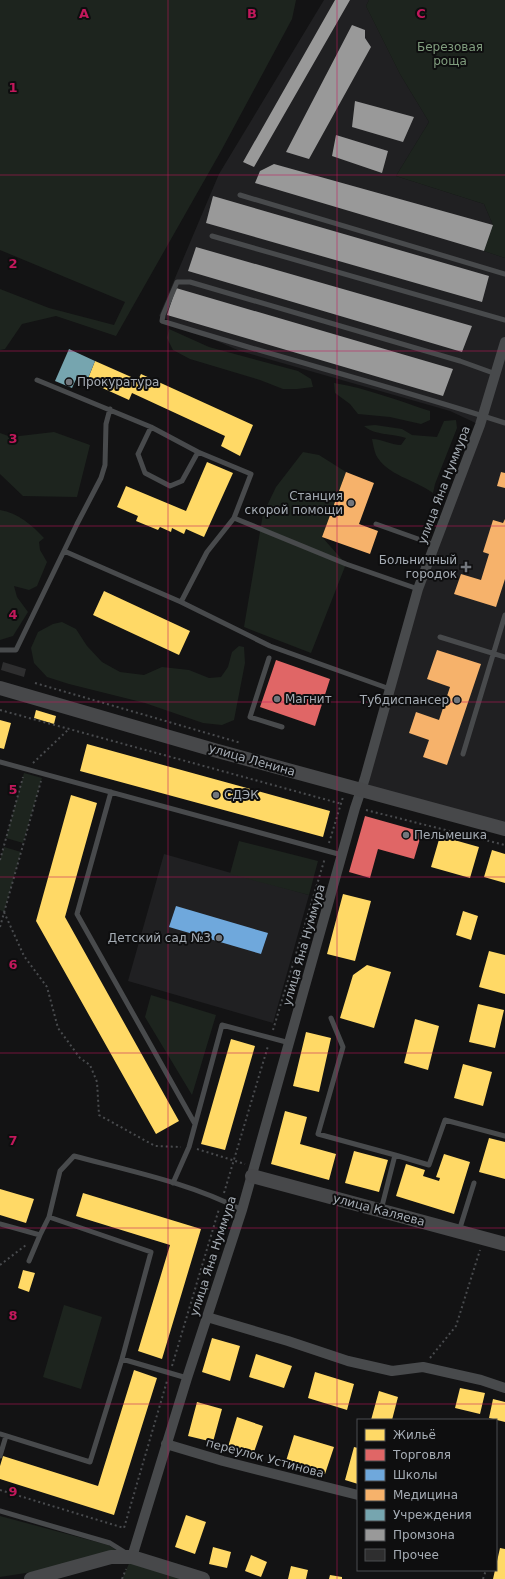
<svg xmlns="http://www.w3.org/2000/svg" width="505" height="1579" viewBox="0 0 505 1579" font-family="'DejaVu Sans',sans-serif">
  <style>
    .built { fill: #202022 }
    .green { fill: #1d241e }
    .homes { fill: #ffd966 }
    .shops { fill: #e06666 }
    .schools { fill: #6fa8dc }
    .health { fill: #f6b26b }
    .public { fill: #76a5af }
    .industry { fill: #999 }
    .building { fill: #2e2e2f }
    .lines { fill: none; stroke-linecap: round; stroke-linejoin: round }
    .path { stroke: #494b4e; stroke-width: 2; stroke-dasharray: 2 3; stroke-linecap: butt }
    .lane { stroke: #484a4c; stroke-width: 5 }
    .street { stroke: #484a4c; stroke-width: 10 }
    .secondary { stroke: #47484a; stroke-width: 14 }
    .grid { fill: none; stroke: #c2185b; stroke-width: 1; stroke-opacity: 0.55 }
    .poi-dot { fill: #72767c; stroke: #0e0e0f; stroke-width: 1.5 }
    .labels { text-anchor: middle; stroke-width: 4; stroke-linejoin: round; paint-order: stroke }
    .park-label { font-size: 12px; fill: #809d7e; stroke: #0e0e0f }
    .poi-label { font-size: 12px; fill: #a5acb4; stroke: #0e0e0f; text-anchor: start }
    .street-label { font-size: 12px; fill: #a5acb4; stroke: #0e0e0f }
    .grid-label { font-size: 13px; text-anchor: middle; font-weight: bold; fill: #c2185b; stroke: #0e0e0f; stroke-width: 4; stroke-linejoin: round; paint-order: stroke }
  </style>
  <rect width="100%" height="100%" fill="#131314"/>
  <path class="built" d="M324 0H369L366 6 400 74 429 122 396 176 484 204 493 225 484 251 505 258V829L361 790 418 589 480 425 450 411 240 351 159 316 219 174Z
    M164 854 309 895 273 1023 128 981Z"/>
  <path class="green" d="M0 0H296L292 19 221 151 116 336 56 316 22 324 5 349 0 350V289L49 308 114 325 125 302 0 250Z
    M369 0H505V258L484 251 493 225 484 204 396 176 429 122 400 74 366 6Z
    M169 329 209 347 298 371 311 379 313 387 297 389H283L260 380 190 359 173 350 167 338Z
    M334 383C366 388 399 401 430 411V420L421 424 390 417 358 414 350 404 335 393Z
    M456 420 457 428 435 484 433 493C416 480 386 475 376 455 374 450 373 444 372 439 383 439 390 445 401 445L406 438C392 433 376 436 364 426L375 425 402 429 412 435 437 437 444 421Z
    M54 432 90 445 77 497 23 496 0 474V433L11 437Z
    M303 452 319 455 346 472 322 537 346 564 311 653 244 627 263 514 276 487Z
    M0 510C18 513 32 525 44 538L39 542 40 550 47 562 37 586 29 590 14 586 17 597 28 612 13 636 0 640Z
    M62 622 76 629 87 646 102 662 120 672 144 675 162 667 189 670 209 678 221 677 228 667 232 652 239 646 244 647 245 663 234 720 222 725 203 723 145 703 69 684 47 677 34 663 31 648 38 632 53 624Z
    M24 773 42 778 23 843 6 838Z
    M239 841 318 861 309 895 230 874Z
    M4 847 21 852 4 912 0 910V860Z
    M151 995 216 1015 192 1095 145 1017Z
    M64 1305 102 1317 81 1389 43 1377Z
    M0 1516 108 1545 118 1551 51 1569 0 1577Z
    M132 1557 203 1579H122Z"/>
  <path class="homes" d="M95 361 138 380 141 374 253 425 240 456 221 446 225 436 132 393 129 400 87 381Z
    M207 462 233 473 204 537 186 529 184 534 172 528 171 532 160 527 158 530 136 521 138 516 117 507 126 486 186 511Z
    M104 591 190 631 179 655 93 615Z
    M36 710 56 716 54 724 34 718Z
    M0 720 11 723 4 749 0 748Z
    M87 744 330 811 323 837 80 771Z
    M71 795 97 803 65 917 179 1121 156 1134 36 921Z
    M440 836 479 847 470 878 431 867Z
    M492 850 505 854V883L484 877Z
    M343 894 371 901 355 961 327 954Z
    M463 911 478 916 471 940 456 935Z
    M489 951 505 955V994L479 987Z
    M367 965 391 972 374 1028 340 1018 353 975Z
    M478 1004 504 1010 495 1048 469 1042Z
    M415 1019 439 1026 428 1070 404 1063Z
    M306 1032 331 1038 319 1092 293 1086Z
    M231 1039 255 1046 225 1150 201 1144Z
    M463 1064 492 1072 483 1106 454 1098Z
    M285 1111 307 1117 300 1144 336 1154 329 1180 271 1164Z
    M489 1138 505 1142V1179L479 1172Z
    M354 1151 388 1160 379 1192 345 1183Z
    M444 1154 470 1162 454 1214 396 1196 406 1164 425 1170 423 1176 439 1181 440 1178 436 1177Z
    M0 1189 34 1199 26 1223 0 1215Z
    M83 1193 201 1229 162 1359 138 1351 170 1245 76 1216Z
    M23 1270 35 1273 29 1292 18 1288Z
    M212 1338 240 1346 230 1381 202 1372Z
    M256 1354 292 1366 284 1388 249 1377Z
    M134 1370 157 1378 114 1515 0 1479V1466L3 1456 98 1486Z
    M315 1372 354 1384 347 1410 308 1398Z
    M460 1388 485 1393 480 1414 455 1408Z
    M379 1391 398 1397 392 1420H371Z
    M493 1399 505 1402V1422L489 1418Z
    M197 1402 222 1409 213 1442 188 1436Z
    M237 1417 263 1426 253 1455 228 1447Z
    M294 1435 334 1447 325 1474 286 1461Z
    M354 1447 358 1448V1484L345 1480Z
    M186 1515 206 1522 195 1554 175 1547Z
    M213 1547 231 1552 227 1568 209 1564Z
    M500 1548 505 1549V1579H493Z
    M251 1555 267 1562 261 1577 245 1571Z
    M291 1566 308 1570 306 1579H288Z
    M330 1575 342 1577V1579H329Z"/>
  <path class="shops" d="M276 660 330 679 315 726 260 707Z
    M365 816 422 832 414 859 378 849 370 878 349 872Z"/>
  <path class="schools" d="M176 906 268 933 261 954 169 927Z"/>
  <path class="health" d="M346 472 374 483 359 524 378 531 370 554 322 537Z
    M501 472 505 473V488L497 486Z
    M505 519V579L496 607 454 594 461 574 481 580 489 554 483 552 493 520 503 523Z
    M437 650 481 664 447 765 423 757 429 740 409 733 416 712 439 720 450 687 427 679Z"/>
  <path class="public" d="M69 349 95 361 87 381 77 377 72 388 55 381Z"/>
  <path class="industry" d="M335 0H350L254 167 243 162Z
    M352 25 365 30V38L371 47 309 159 286 152Z
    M355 101 414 117 403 142 352 127Z
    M336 135 388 151 382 173 332 156Z
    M274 164 493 225 484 251 255 183 260 171Z
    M213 196 489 276 482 302 206 223Z
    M196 247 472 326 462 352 188 271Z
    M176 288 453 369 443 396 167 315Z"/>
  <path class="building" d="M3 662 26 669 24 677 1 670Z"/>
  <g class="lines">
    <path class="path" d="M35 683 241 743
      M0 710 342 804
      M33 763 69 729
      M366 810 505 845
      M329 843 343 797
      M0 860 23 777
      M4 912 24 956 47 987 58 1028 80 1058 90 1065 97 1082 99 1115 155 1146 181 1147
      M0 927 41 781
      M273 1030 325 858
      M197 1149 245 1164
      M224 1193 268 1046
      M0 1265 26 1245
      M430 1358 456 1326 480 1250
      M172 1366 219 1209
      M0 1490 124 1528 167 1381
      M496 1532V1534
      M122 1579 126 1569
      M483 1579 486 1570"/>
    <path class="lane" d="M240 195 505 274
      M212 236 505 320
      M496 374 460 361 190 282H177L163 315 162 321C276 357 391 386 505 423
      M37 380 151 427 198 452 251 474 234 518
      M151 427 138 454 145 473 170 486 182 481 198 452
      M376 524 435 545
      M64 551 181 602 270 646 390 689
      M181 602 207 552 234 518 346 564 418 589
      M440 637 505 657
      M0 650H16L77 524 101 478 105 465 106 424 110 409
      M269 658 250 717 282 727
      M463 754 505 615
      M0 762 342 855
      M111 792 77 914 195 1124
      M331 1018 343 1047 318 1134 395 1155
      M173 1183 189 1147 222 1025 290 1043
      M381 1210 395 1155 429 1165 445 1120 505 1136
      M0 1224 40 1235 49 1217 60 1171 74 1156C130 1171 190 1183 242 1210
      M459 1231 474 1183
      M29 1261 40 1235
      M122 1359 187 1378
      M0 1434 90 1462 122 1359 151 1252 49 1217
      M0 1456 6 1436
      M0 1511 110 1543 126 1553"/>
    <path class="street" d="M207 1317 288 1341 348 1361 392 1371 423 1367 481 1380 505 1388
      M166 1444 223 1461 358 1495
      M132 1557 187 1378 242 1210 355 808 365 778 418 589 480 425 505 342"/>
    <path class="secondary" d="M0 688 214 750 505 829
      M252 1176 505 1244
      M31 1579 111 1557H132L203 1579"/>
  </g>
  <path class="grid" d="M168 0V1579M337 0V1579M0 175H505M0 351H505M0 526H505M0 702H505M0 877H505M0 1053H505M0 1228H505M0 1404H505"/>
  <g class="poi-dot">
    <circle cx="69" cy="382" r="4"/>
    <circle cx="351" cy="503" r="4"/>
    <path d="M464 561h4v4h4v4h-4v4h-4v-4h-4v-4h4z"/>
    <circle cx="277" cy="699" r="4"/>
    <circle cx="457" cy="700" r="4"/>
    <circle cx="216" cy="795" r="4"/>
    <circle cx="406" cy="835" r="4"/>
    <circle cx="219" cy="938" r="4"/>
  </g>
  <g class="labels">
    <g class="park-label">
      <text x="450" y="51">Березовая<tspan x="450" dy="14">роща</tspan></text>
    </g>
    <g class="poi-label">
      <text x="77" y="386">Прокуратура</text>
      <text x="343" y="500" text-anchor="end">Станция<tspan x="343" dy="14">скорой помощи</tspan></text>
      <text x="457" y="564" text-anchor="end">Больничный<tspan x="457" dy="14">городок</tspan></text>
      <text x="285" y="703">Магнит</text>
      <text x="449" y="704" text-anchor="end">Тубдиспансер</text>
      <text x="224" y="799">СДЭК</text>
      <text x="414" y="839">Пельмешка</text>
      <text x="211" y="942" text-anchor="end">Детский сад №3</text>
    </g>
    <g class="street-label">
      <text transform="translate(444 485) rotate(-69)" y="4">улица Яна Нуммура</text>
      <text transform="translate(252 760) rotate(16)" y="4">улица Ленина</text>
      <text transform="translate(304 945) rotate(-74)" y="4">улица Яна Нуммура</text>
      <text transform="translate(379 1210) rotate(15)" y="4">улица Каляева</text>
      <text transform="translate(213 1256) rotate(-72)" y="4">улица Яна Нуммура</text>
      <text transform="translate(265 1458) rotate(15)" y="4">переулок Устинова</text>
    </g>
  </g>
  <g class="grid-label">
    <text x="84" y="18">A</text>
    <text x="252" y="18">B</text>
    <text x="421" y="18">C</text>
    <text x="13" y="92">1</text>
    <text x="13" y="268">2</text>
    <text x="13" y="443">3</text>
    <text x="13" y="619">4</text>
    <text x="13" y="794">5</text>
    <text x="13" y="969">6</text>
    <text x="13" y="1145">7</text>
    <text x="13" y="1320">8</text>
    <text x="13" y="1496">9</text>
  </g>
  <rect x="357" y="1419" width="140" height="152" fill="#0e0e0f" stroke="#4a4d51"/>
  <rect x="365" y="1429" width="20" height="12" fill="#ffd966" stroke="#4a4d51"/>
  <text x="393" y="1439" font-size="12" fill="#a5acb4">Жильё</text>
  <rect x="365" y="1449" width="20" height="12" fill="#e06666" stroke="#4a4d51"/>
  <text x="393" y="1459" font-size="12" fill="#a5acb4">Торговля</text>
  <rect x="365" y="1469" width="20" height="12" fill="#6fa8dc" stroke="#4a4d51"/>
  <text x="393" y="1479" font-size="12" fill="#a5acb4">Школы</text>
  <rect x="365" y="1489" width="20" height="12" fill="#f6b26b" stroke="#4a4d51"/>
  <text x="393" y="1499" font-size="12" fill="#a5acb4">Медицина</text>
  <rect x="365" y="1509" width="20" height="12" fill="#76a5af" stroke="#4a4d51"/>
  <text x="393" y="1519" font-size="12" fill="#a5acb4">Учреждения</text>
  <rect x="365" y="1529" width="20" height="12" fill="#999999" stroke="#4a4d51"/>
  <text x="393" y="1539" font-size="12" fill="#a5acb4">Промзона</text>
  <rect x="365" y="1549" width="20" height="12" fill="#2e2e2f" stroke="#4a4d51"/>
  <text x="393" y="1559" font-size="12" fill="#a5acb4">Прочее</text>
</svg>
